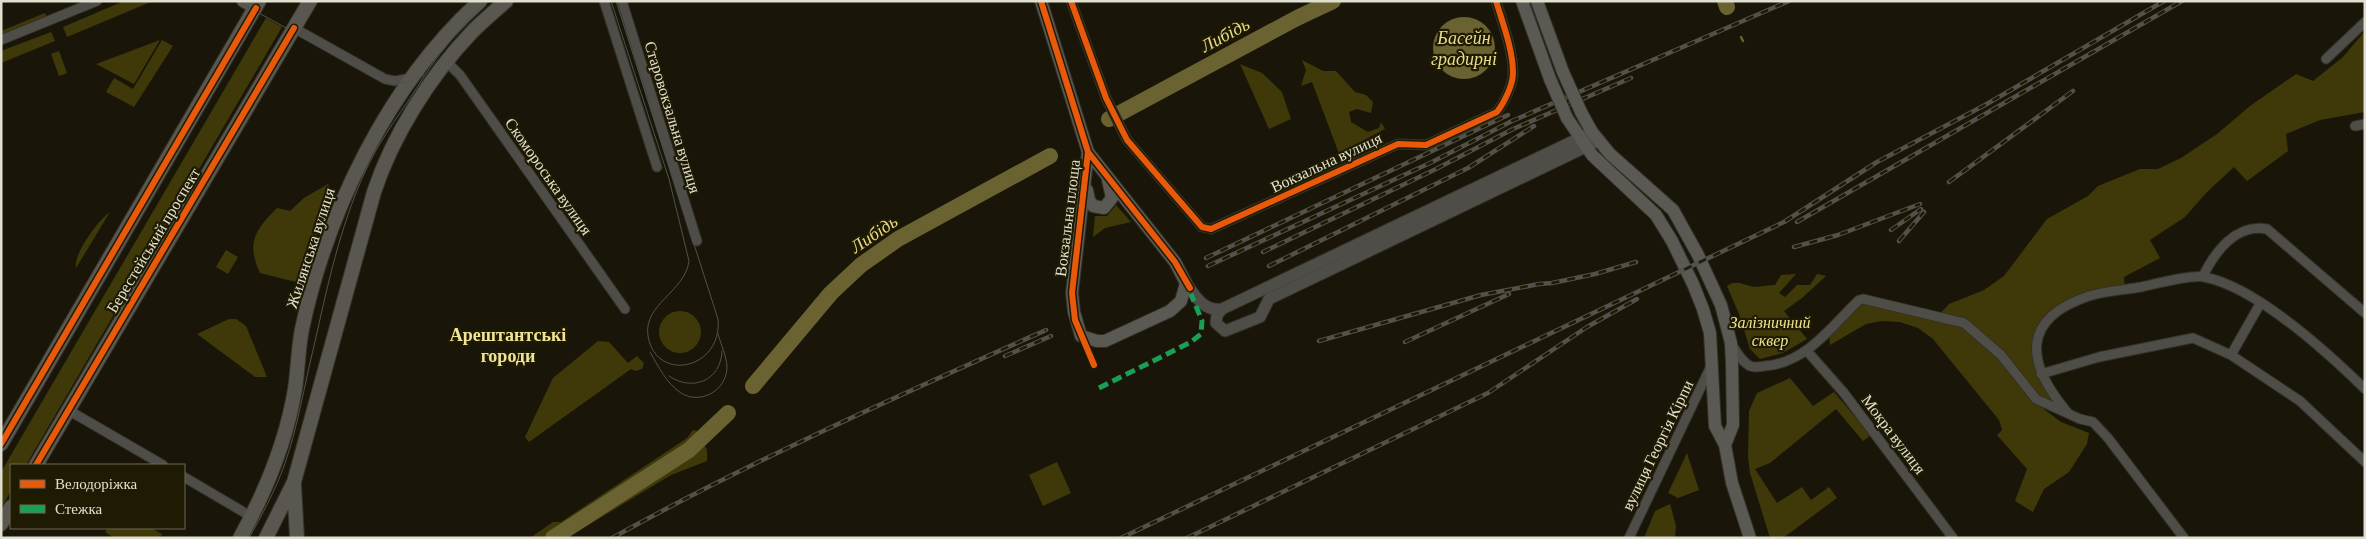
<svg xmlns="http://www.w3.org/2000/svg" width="2366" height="539" viewBox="0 0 2366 539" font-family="'Crimson Pro',serif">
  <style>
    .green { fill: #3f3909 }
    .water { fill: #6a6230 }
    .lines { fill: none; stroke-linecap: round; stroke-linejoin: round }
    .stream { stroke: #6a6230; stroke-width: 2.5 }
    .river { stroke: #6a6230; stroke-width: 16 }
    .minor-casing { stroke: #333127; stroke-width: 11 }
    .tertiary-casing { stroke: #333127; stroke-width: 13 }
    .secondary-casing { stroke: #333127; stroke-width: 14 }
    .primary-casing { stroke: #333127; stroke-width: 16 }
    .minor { stroke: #4f4d48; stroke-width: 9 }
    .tertiary { stroke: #4f4d48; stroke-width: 11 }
    .secondary { stroke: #5a5953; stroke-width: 12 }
    .primary { stroke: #59574f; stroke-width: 14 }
    .tram { stroke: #52514a; stroke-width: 1 }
    .rail-casing { stroke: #52514a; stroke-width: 4.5 }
    .rail { stroke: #1f1b03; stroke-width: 2.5; stroke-dasharray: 8; stroke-linecap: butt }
    .secondary-bridge-casing { stroke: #333127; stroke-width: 14; stroke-linecap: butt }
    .secondary-bridge { stroke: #5a5953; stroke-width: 12 }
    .quiet { stroke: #1a9f57; stroke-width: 5; stroke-dasharray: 10 5; stroke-linecap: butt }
    .cycleway-casing { stroke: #1f1b03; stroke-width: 9 }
    .cycleway { stroke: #e8590c; stroke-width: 6 }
    .labels { text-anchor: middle; stroke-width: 4.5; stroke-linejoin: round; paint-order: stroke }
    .street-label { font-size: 16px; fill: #e1dfd0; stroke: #1f1b03 }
    .park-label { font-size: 16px; font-style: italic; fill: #eee28e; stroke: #1f1b03 }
    .water-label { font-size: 18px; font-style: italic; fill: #e8dc89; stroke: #1f1b03 }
    .neighbourhood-label { font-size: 18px; font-weight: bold; fill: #f0e596; stroke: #1f1b03 }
  </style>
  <rect width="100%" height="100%" fill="#191609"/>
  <path class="green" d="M124 1H153L67 37 63 27Z
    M45 13 47 19 1 37V31Z
    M266 18 282 27 26 465H11V491L1 508V472Z
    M2365 31V112L2320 120 2286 134 2288 151 2247 181 2234 167 2207 192 2185 217 2150 240 2160 258 2124 277 2125 290 2089 296 2052 314 2039 330 2041 374 2069 415 2036 399 1977 333 1937 317 1949 304 1984 290 2004 276 2047 219 2088 196 2098 186 2140 169H2158L2181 158 2217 134 2250 106 2296 74 2313 81 2343 57Z
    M51 32 55 41 1 63V51Z
    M160 40 134 84 96 64Z
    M162 40 173 46 134 107 106 92 114 78 133 89Z
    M59 51 67 73 59 76 51 54Z
    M1302 60 1323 71H1336L1355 92 1366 95 1373 102 1371 113 1357 109 1349 112 1351 122 1368 132 1379 128 1381 122 1385 129 1353 146 1358 158 1343 164 1312 82 1301 86 1306 70Z
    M1240 64 1262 73 1282 92 1291 119 1269 129Z
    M328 184 333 193 316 237 304 284 260 273C246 243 255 230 277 208L290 211 304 198Z
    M1116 205 1131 222 1105 228 1093 237 1095 216H1107Z
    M110 212 76 268C73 255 98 220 110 212Z
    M226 250 238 257 228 274 216 267Z
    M1796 274 1779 293 1785 297 1797 285H1810L1817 274 1826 276 1802 298 1784 311 1807 339 1783 353 1760 359 1750 349 1739 314 1727 286C1735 280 1742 284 1750 286 1757 288 1767 285 1775 285L1781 275Z
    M1863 303 1963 325 1997 355 2032 400 2061 422 2089 433 2087 444 2069 472 2044 489 2033 512 2015 501 2027 469 1997 435 2002 430 1999 420 1933 339 1918 328 1900 322 1882 321 1866 324 1830 345 1829 334Z
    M659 332a21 21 0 1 1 42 0a21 21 0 1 1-42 0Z
    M229 319H236L246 326 267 377H255L197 334Z
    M598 341 609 342 628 363 637 356 644 363 642 369 635 371 631 369 529 442 525 437 553 378Z
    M1790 378 1813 406 1834 392 1871 435 1863 441 1836 409 1770 463 1755 469 1777 503 1802 487 1811 500 1829 487 1837 498 1783 538H1770L1750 473 1748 456 1749 411 1757 393Z
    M693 430 698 431 707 450V461L671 475 567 538H530L553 522H561L687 438Z
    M1687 453 1699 490 1678 498 1668 493Z
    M1057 462 1071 493 1043 506 1029 475Z
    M1670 504 1676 526 1675 538H1644L1655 511Z
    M108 528H151L162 534 160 538H114L105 532Z"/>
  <path class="water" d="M1433 48a31 31 0 1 1 62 0a31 31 0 1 1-62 0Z"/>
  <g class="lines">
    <path class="stream" d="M1741 37 1743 41"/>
    <path class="river" d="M1725 1 1727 7
      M1109 119 1297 18 1333 1
      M753 386 831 293 861 265 898 239 1050 156
      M553 538 689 450 728 413"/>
    <defs>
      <path id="minor" d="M604 1 657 167
        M622 1 697 241
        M1071 1 1106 98 1127 140 1202 227 1211 229 1398 144 1426 145 1497 112C1504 103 1513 85 1513 73 1513 50 1503 24 1496 1
        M294 28 385 79 395 81 411 78
        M1 40 97 1
        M2326 59 2365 22
        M447 62 460 75 625 309
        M2355 126 2365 124
        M2203 276C2215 252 2236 223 2267 229L2365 313
        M1732 345C1737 353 1742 362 1750 366 1755 368 1760 367 1765 366 1806 363 1831 327 1859 300L1863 299 1964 323 2001 355 2036 399 2080 419 2093 422 2108 438 2184 538
        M1807 351 1844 393 1953 538
        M2231 355 2260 304
        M2041 374 2099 357 2193 338 2231 355 2300 401 2365 462
        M68 410 163 465
        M2067 412C2026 363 2020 319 2089 296 2105 291 2124 290 2141 287 2155 284 2193 274 2204 277 2256 287 2327 352 2365 389
        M184 477 252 517
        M1629 538 1711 366"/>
      <path id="tertiary" d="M1186 283C1195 296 1204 312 1222 309L1588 134
        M1222 309 1217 315 1216 323 1225 331 1260 317 1269 299 1594 143"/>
      <path id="secondary" d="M243 1 256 8
        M1041 1 1088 152 1175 262 1186 283 1181 301 1170 311 1105 341H1097L1081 336 1074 312 1072 293 1088 152
        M1522 1 1550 79
        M1537 1 1563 72
        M1581 112 1592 132 1610 154 1673 210 1698 255 1721 305 1731 343 1732 364 1733 425 1725 445
        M1567 118 1592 155 1656 215 1672 241 1693 284 1703 309 1710 333 1715 426 1725 445 1732 483 1750 538
        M1087 190 1089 200 1093 206 1104 208 1112 198 1108 180"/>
      <path id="primary" d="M1 444 259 1
        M36 465 310 1
        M294 484 297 538
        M1 524 11 507
        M240 538C266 491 286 443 295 389 298 370 298 349 302 329 327 211 389 83 480 1
        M266 538 294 482 374 192C393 135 430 76 472 32 483 21 495 11 506 1"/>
    </defs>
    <use href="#minor" class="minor-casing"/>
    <use href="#tertiary" class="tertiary-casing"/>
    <use href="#secondary" class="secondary-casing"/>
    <use href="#primary" class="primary-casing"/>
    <use href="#minor" class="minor"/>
    <use href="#tertiary" class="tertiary"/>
    <use href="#secondary" class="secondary"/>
    <use href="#primary" class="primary"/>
    <path class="tram" d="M237 1 383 81 406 83 424 75
      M611 1 669 179 689 261C685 292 643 304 648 336 656 384 723 369 718 319L616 1
      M650 352C658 366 667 384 681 393 700 405 726 391 727 368 727 357 721 345 718 334
      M669 376C692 392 721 381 722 351
      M249 538C262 515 275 491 284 466 298 427 304 386 314 346 327 288 340 226 365 172 378 143 397 118 414 92 435 59 458 27 487 1"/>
    <defs>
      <path id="rail" d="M1949 182 2073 91
        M1797 222 2182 1
        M1891 230 1921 209
        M1899 241 1924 212
        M1794 247 1838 235 1920 204
        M1263 252 1436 169 1513 129 1631 78
        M1206 258 1508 115
        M1208 266 1432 162 1512 121 1789 1
        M1269 266 1468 168 1534 126
        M1319 341 1481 295 1539 284 1552 283 1595 274 1636 262
        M1405 342 1509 294
        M1005 356 1051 336
        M612 538C753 460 900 395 1046 330
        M1121 538 1784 222 1877 162 1985 105 2164 1
        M1187 538 1488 393 1587 327 1637 299"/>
    </defs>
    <use href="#rail" class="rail-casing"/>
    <use href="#rail" class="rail"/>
    <defs>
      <path id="secondary-bridge" d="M1563 72 1581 112
        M1550 79 1567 118"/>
    </defs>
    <use href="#secondary-bridge" class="secondary-bridge-casing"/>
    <use href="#secondary-bridge" class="secondary-bridge"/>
    <path class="quiet" d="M1099 388 1191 342 1201 334 1202 321 1191 294"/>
    <defs>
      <path id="cycleway" d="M1041 1 1088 152 1175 262 1190 288
        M1071 1 1106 98 1127 140 1202 227 1211 229 1398 144 1426 145 1497 112C1504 103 1513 85 1513 73 1513 50 1503 24 1496 1
        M1088 152 1072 293 1075 320 1094 365
        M1 444 256 8
        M36 465 294 28"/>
    </defs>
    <use href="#cycleway" class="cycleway-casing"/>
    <use href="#cycleway" class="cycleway"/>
  </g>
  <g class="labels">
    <g class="street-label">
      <text transform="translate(673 117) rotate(73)" y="6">Старовокзальна вулиця</text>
      <text transform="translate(1326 162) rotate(-25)" y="6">Вокзальна вулиця</text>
      <text transform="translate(549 176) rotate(55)" y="6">Скомороська вулиця</text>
      <text transform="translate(1067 218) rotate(-83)" y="6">Вокзальна площа</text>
      <text transform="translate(153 240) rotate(-59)" y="6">Берестейський проспект</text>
      <text transform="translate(310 248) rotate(-72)" y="6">Жилянська вулиця</text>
      <text transform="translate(1894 434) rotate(53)" y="6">Мокра вулиця</text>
      <text transform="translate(1657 445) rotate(-64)" y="6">вулиця Георгія Кірпи</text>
    </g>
    <g class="park-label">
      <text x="1770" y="328">Залізничний<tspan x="1770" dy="18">сквер</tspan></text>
    </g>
    <g class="water-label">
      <text transform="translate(1225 35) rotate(-28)" y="6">Либідь</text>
      <text x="1464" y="44">Басейн<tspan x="1464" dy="21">градирні</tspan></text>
      <text transform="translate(874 234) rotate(-34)" y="6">Либідь</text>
    </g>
    <g class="neighbourhood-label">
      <text x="508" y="341">Арештантські<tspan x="508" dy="21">городи</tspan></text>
    </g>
  </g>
  <rect width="2366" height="539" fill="none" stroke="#e1dfd0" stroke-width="5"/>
  <rect x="10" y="464" width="175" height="65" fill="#1f1b03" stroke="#6d6955"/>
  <rect x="20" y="480" width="25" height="8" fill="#e8590c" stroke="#6d6955"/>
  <text x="55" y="489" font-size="15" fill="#e1dfd0">Велодоріжка</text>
  <rect x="20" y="505" width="25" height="8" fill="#1a9f57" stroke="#6d6955"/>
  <text x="55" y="514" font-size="15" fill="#e1dfd0">Стежка</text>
</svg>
